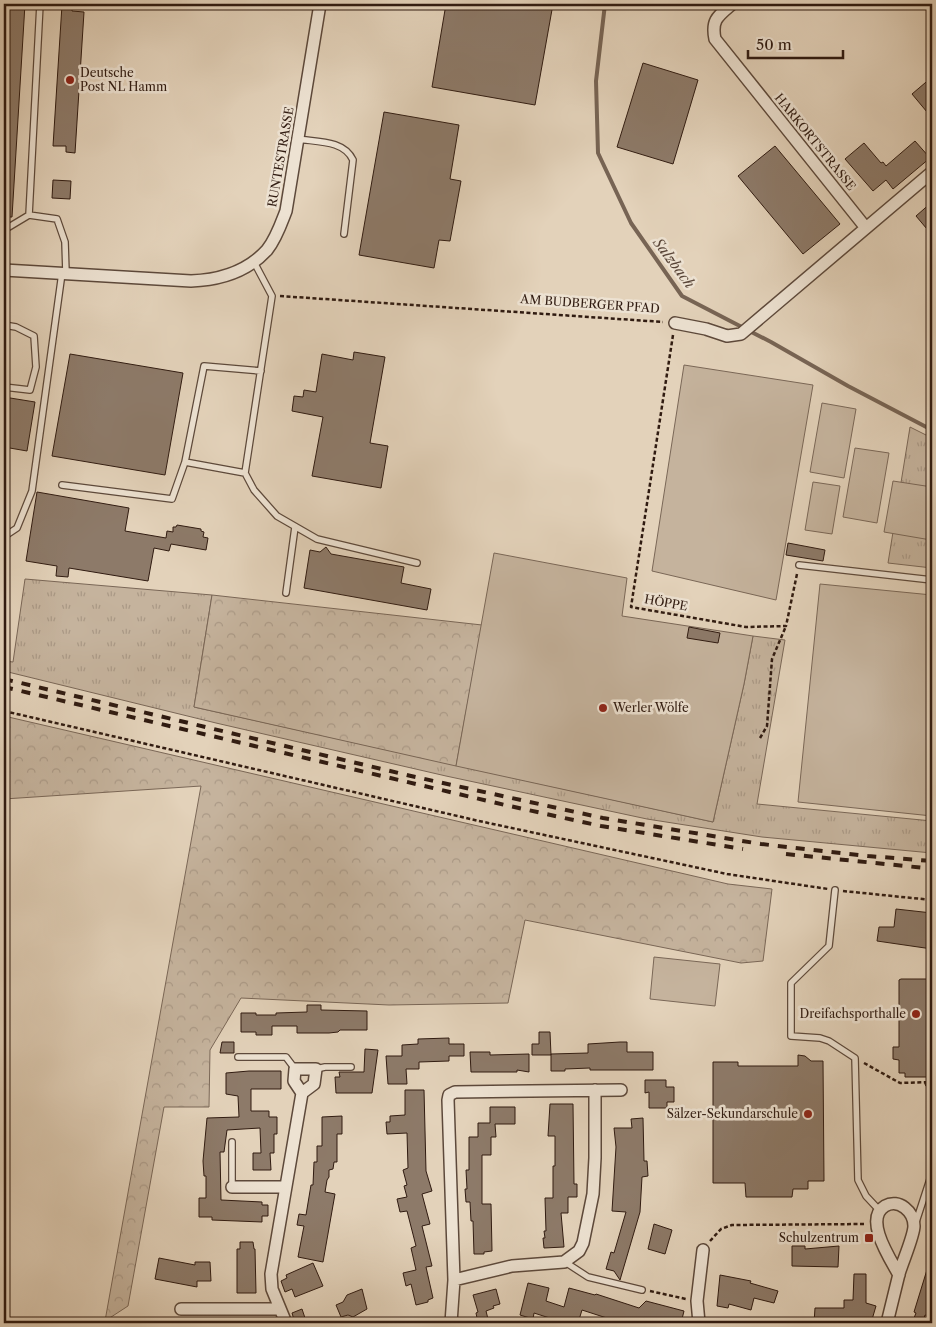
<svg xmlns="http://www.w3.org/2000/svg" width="936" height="1327" viewBox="0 0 936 1327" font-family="'Libre Caslon Text',serif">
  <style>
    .grass { fill: url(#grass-tufts); stroke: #7a6757 }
    .forest { fill: url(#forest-crowns); stroke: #7a6757 }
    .pitch { fill: #c5b39d; stroke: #7a6757 }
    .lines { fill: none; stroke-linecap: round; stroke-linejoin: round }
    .stream { stroke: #776454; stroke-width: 4 }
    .building { fill: #8d7a69; stroke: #301b11 }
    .lane-casing { stroke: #5d493b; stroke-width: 8 }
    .street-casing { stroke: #5d493b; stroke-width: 14 }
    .path { stroke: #301b11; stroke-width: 2.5; stroke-dasharray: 4 2.5; stroke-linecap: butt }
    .lane { stroke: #ede2d2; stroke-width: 5.5 }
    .street { stroke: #ede2d2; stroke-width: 11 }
    .rail { stroke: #301b11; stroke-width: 4; stroke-dasharray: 9 9; stroke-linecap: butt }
    .poi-dot { fill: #8f2418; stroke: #ede2d2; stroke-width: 2 }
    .labels { text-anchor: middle; stroke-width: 5; stroke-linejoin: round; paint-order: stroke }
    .poi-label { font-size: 12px; fill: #301b11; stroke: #ede2d2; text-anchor: end }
    .street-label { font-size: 12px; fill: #301b11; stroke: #ede2d2 }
    .water-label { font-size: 14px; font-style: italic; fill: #594538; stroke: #ede2d2 }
  </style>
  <defs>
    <pattern id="grass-tufts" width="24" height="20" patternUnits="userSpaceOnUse" patternTransform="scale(1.25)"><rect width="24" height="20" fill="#c5b39d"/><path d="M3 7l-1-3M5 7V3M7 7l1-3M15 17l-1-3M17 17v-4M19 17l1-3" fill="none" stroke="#aa9986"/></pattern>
    <pattern id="forest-crowns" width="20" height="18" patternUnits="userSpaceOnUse" patternTransform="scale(1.25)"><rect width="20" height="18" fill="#c5b39d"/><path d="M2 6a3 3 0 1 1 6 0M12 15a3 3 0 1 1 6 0" fill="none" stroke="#aa9986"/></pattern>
  </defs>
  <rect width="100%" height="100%" fill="#e3d2ba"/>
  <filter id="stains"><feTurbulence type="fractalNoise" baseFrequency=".004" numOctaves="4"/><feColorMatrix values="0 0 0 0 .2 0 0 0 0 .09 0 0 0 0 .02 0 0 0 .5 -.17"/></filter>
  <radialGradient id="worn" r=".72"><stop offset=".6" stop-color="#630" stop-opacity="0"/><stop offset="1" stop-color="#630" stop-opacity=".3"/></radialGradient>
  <path class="grass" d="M910 427 932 438V568L888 563Z
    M25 579 212 595 194 707 713 822 744 684 753 636 785 640 757 804 932 821V853L762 837 647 819 446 776 216 723 4 671V661L13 662Z"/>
  <path class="forest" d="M212 595 482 625 456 766 194 707Z
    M4 716 728 884 772 889 763 961 741 963 525 920 508 1003 389 1005 241 998 210 1050 209 1107H164L128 1306 105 1321 201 786 4 799Z"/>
  <path class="pitch" d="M684 365 813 385 776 600 652 571Z
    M822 403 856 409 844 478 810 472Z
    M855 448 889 453 877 523 843 517Z
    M893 481 932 487 931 540 884 532Z
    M813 482 840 486 832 534 805 530Z
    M494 553 627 578 622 616 753 636 744 684 713 822 456 766Z
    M820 584 932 595V816L798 802Z
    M654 957 720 964 715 1006 650 999Z"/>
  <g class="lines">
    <path class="stream" d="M605 4 596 81 598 153 631 223 682 296 771 342 848 386 932 430"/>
  </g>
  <path class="building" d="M4 4H25L12 217H4Z
    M446 4H553L535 105 432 87Z
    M62 5 72 6V11L84 12 75 153 66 152V146H53Z
    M643 63 698 80 673 164 617 147Z
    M932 77V118L912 94Z
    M384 112 459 125 450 179 461 181 450 241 439 240 434 268 359 255Z
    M915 141 930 158 893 189 886 180 873 191 845 159 864 143 881 163 883 162 886 166Z
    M775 146 840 224 803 254 738 176Z
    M53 180 71 181 70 199 52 198Z
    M932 202V235L916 216Z
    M354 352 385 357 370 443 388 446 381 488 312 476 323 417 292 411 294 396 303 397 304 390 316 392 322 354 353 360Z
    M70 354 183 373 165 475 52 456Z
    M4 397 35 402 27 451 4 447Z
    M37 492 129 508 125 531 166 538 167 531 173 532V527H176L177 525 201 529V531L204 532 203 537 208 538 206 550 171 544 169 551 154 548 148 581 69 568 68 577 56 576 57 566 26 561Z
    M788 543 825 550 823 561 786 555Z
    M326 547 331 554 404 567 401 583 431 589 427 610 304 588 310 550 320 552Z
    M689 627 720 633 718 643 687 638Z
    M896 909 932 913V949L877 941 879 927H894Z
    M901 979H932V1077H905V1073H899V1060L893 1059V1047H899V980Z
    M307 1005H321V1010L367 1011V1030H340L338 1032 329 1033H297V1026H272V1035H256V1032H241V1013H256V1015H276V1013L307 1012Z
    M539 1032H550L551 1055H532V1044H539Z
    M449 1038V1044H464V1056H449V1061L419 1062V1069H406L407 1084H388L386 1056H402V1045L418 1044V1039Z
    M222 1042H234V1053H220Z
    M620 1042H627V1052H653V1070H590V1068L565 1069V1071H551V1054L588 1053V1044Z
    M365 1049 378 1050 372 1093H336L335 1077H340L339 1072H364Z
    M470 1052H490V1055L529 1054V1072L517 1070V1072H471Z
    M798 1055 805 1056 811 1061H823L824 1181H808V1189H793L792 1197H746L745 1183H713V1062H738V1066H798Z
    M249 1071H281V1089H251V1111H269V1117H277V1134H274V1153H270L271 1170H253V1153H261L260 1128 227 1130 224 1152H220L221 1200 262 1202V1205H268V1216H262V1222L212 1220V1217H199V1198H206V1176H204L203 1161 207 1118 239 1117 238 1096 226 1094V1073Z
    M645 1080H666V1087H674V1102H667V1108H649V1092L645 1093Z
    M405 1090H424L426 1171 432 1191 422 1194 430 1224 422 1226 432 1266 426 1267 433 1298 428 1300V1302L416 1305 411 1284 406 1286 403 1273 416 1270 411 1248 416 1246 407 1211 400 1212 397 1199 407 1197 404 1186 407 1185 403 1170 408 1168 407 1133 387 1134 386 1122H390V1116L405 1115Z
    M550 1104H573L574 1184H577V1197H568V1213H561L564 1247 544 1248 543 1238H545L544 1231H546L545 1198H553V1166H555V1136H548Z
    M490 1107H515V1124H495L496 1137H491V1155H482V1204H491L492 1251 484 1252V1254H474L473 1221H471L470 1202H466L465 1189H467L466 1170H469V1137H478V1123H490Z
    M342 1116V1134H337V1162H334L333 1169 329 1170V1177L327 1180 325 1192 335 1194 323 1262 298 1257 304 1226 297 1225 299 1214 306 1215 311 1185H313L314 1162H317V1146H322V1117Z
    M643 1118 644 1161H647L648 1176 642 1177 640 1212 620 1280 614 1271 606 1269 611 1252 614 1253 626 1212 612 1211 616 1147 614 1128H632L631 1119Z
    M654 1224 672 1230 665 1254 648 1249Z
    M240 1242H253L254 1249H255L256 1293H237V1249H240Z
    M792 1246H805V1249L839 1246 838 1267 792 1266Z
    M159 1258 195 1265V1262H210L211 1281H197V1287L155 1279Z
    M930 1260 932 1261V1317L925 1315 923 1321 914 1318 916 1313 914 1312Z
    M313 1263 323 1286 295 1297 292 1289 285 1292 281 1281 287 1278 286 1275Z
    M854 1274H866V1303L876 1306 871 1323 853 1318V1323H814L815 1308H844V1300H853Z
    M720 1275 751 1281 750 1283 778 1291 774 1303 754 1298 751 1310 729 1304 728 1308 717 1306Z
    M528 1283 549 1288 546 1301 564 1307 569 1288 595 1295 596 1294 639 1308 646 1301 684 1311 681 1323H615L616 1321 582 1310 578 1323H562V1322L534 1313 533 1319 520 1315Z
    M362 1289 367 1309 353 1317 348 1315 341 1317 336 1305 343 1302 347 1295Z
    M496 1289 500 1304 493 1306 494 1308 486 1311 489 1323H478L476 1313 478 1312 473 1295Z
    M302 1309 306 1321 295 1323 292 1313Z"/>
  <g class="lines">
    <defs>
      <path id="lane" d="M298 139C317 142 344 140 353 160L344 234
        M29 215 40 4
        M4 226 9 227 29 215 57 219 65 242 66 273
        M254 262 272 296 245 473 254 490 277 516 317 539 417 563
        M4 325 16 327 34 336 36 367 30 390 4 387
        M245 473 185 462 204 366 261 371
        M62 485 172 499 185 462
        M4 534H8L17 528 32 491 62 273
        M799 565 932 580
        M286 593 295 527
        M835 890 829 946 791 983V1036L820 1038 829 1041 855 1058 858 1180 866 1196 880 1211
        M238 1057H286L295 1069
        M316 1069 325 1067H351
        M232 1187V1142
        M916 1222 932 1173
        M565 1262 588 1277 642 1290"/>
      <path id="street" d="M732 4C718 16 711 20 715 39L866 228
        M4 270 191 281C220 280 247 272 267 250 276 239 281 224 286 211L320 4
        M675 323 706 329 727 336 741 334 932 172
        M232 1187H285
        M454 1280 512 1266 564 1262 579 1251 583 1243 593 1194 595 1158V1090
        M181 1309H280
        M286 1323 272 1289 271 1274 302 1093 294 1081 295 1069H316L314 1084 302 1093
        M451 1323 454 1280 448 1100 449 1095 455 1092 621 1090
        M699 1323 697 1301 703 1250
        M887 1323C891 1307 895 1290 899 1274 902 1263 914 1236 914 1226 914 1212 899 1198 885 1206 863 1219 891 1260 899 1275"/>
    </defs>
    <use href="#lane" class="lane-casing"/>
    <use href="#street" class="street-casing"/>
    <path class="path" d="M280 296 663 322
      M673 335 631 607 746 627 786 626 797 574
      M4 711 479 821 727 874 828 889
      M760 738 767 726 772 659 786 626
      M843 891 932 900
      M864 1063 900 1083 932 1082
      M925 1082 932 1099
      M710 1241 721 1229 732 1225 866 1224
      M650 1291 686 1299"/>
    <use href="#lane" class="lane"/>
    <use href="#street" class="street"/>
    <path class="rail" d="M4 679 411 776 603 818 761 844 868 856 932 861
      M4 687 505 805 601 826 743 849
      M786 854 925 868"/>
  </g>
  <g class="poi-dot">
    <circle cx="70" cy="80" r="5"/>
    <circle cx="603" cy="708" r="5"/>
    <circle cx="916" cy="1014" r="5"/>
    <circle cx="808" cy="1114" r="5"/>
    <rect x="864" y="1233" width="10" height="10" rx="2.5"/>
  </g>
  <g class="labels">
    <g class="poi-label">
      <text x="80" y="77" text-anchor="start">Deutsche<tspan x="80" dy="14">Post NL Hamm</tspan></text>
      <text x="613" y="712" text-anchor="start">Werler Wölfe</text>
      <text x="906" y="1018">Dreifachsporthalle</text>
      <text x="798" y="1118">Sälzer-Sekundarschule</text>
      <text x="859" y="1242">Schulzentrum</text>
    </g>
    <g class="street-label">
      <text transform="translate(815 142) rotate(51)" y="4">HARKORTSTRASSE</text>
      <text transform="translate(281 157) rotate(-80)" y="4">RUNTESTRASSE</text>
      <text transform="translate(590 304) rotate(4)" y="4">AM BUDBERGER PFAD</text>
      <text transform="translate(666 603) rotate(10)" y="4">HÖPPE</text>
    </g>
    <g class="water-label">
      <text transform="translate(674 263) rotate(53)" y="5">Salzbach</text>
    </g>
  </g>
  <rect width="936" height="1327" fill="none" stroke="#e3d2ba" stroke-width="20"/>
  <rect x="5" y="5" width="926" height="1317" fill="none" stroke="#301b11" stroke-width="2.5"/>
  <rect x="10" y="10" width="916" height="1307" fill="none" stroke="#301b11"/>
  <path d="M748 50v8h95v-8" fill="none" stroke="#301b11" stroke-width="2.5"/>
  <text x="756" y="50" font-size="15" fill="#301b11" stroke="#ede2d2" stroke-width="4" paint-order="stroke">50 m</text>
  <rect width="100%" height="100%" filter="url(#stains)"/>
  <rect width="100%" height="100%" fill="url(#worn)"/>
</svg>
